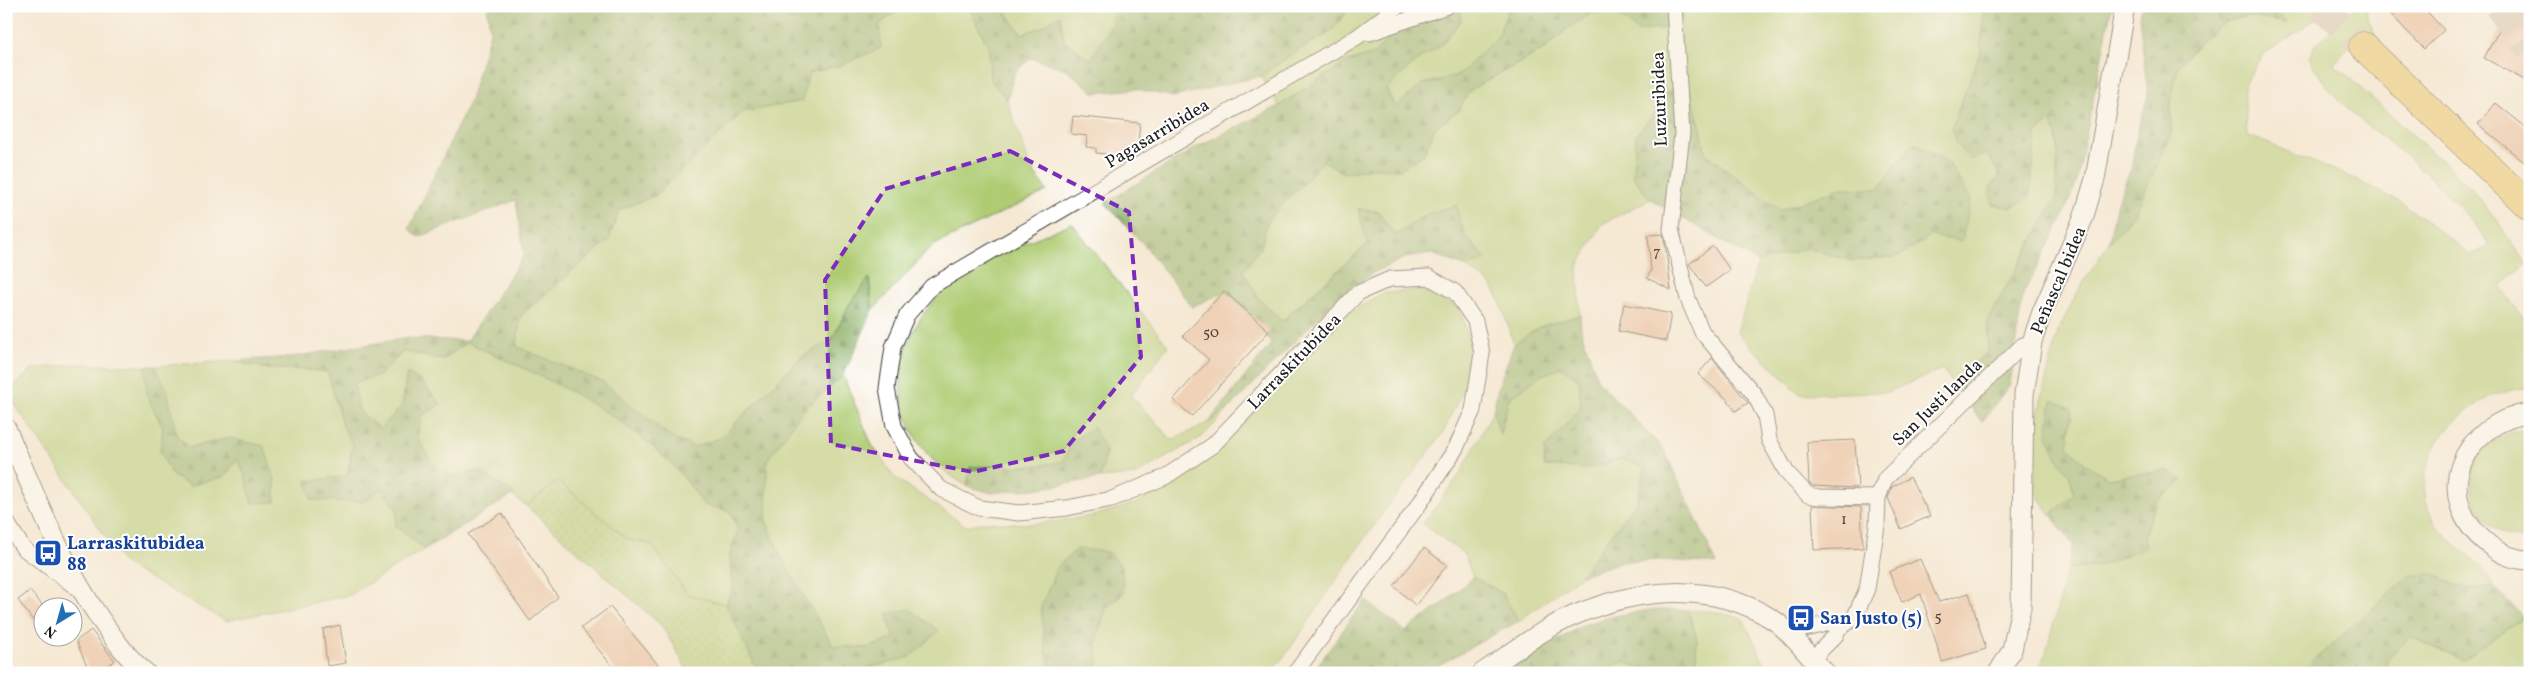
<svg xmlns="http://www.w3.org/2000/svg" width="2536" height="679" viewBox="0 0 2536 679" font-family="Vollkorn,serif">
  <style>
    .grass { fill: #afcc73; stroke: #667448 }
    .forest { fill: url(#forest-firs); stroke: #546640 }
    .garden { fill: url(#garden-dots); stroke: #667448 }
    .building { fill: #e6b694 }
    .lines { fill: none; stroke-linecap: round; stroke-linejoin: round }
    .motorway-tunnel { stroke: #d4cab8; stroke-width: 28; stroke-dasharray: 28 14; stroke-linecap: butt }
    .minor-casing { stroke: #3d3b38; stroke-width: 17 }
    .tertiary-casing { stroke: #3d3b38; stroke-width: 21 }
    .motorway-casing { stroke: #3d3b38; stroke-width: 29 }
    .minor { stroke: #fff; stroke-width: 15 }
    .tertiary { stroke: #fff; stroke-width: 19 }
    .motorway { stroke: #ebc669; stroke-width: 28 }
    .marked { fill: none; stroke: #7b2cbf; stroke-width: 4; stroke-dasharray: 10 6; stroke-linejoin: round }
    .labels { text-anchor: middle; stroke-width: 4; stroke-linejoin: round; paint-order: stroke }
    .number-label { font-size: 15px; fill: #4e423a }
    .street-label { font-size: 18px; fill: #1c1c1c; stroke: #fff }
    .transit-label { font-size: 18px; font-weight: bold; fill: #164399; stroke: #fff; text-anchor: start }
  </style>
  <defs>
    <pattern id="forest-firs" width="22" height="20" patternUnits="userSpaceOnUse" patternTransform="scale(1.25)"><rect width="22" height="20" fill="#8bb065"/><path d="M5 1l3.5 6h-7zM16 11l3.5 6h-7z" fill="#718e52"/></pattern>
    <pattern id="garden-dots" width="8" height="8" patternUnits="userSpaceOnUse" patternTransform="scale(1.25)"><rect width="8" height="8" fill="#afcc73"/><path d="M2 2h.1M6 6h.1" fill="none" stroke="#96af63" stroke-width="1.8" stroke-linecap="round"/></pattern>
  </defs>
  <rect width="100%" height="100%" fill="#fff"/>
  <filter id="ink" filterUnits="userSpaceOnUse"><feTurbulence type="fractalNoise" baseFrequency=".02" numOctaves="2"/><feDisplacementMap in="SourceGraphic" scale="10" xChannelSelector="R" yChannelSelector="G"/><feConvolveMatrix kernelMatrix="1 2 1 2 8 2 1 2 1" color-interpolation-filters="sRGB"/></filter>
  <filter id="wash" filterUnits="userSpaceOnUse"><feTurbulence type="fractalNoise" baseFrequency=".0096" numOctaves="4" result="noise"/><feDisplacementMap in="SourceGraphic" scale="20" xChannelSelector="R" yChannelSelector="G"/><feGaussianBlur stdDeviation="1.12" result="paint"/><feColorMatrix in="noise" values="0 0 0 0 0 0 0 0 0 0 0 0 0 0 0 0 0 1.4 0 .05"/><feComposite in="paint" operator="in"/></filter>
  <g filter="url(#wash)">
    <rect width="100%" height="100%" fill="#f5e9d4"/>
    <path class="grass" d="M906 6H968L989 48 990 80 1007 100 1031 168 1047 191 932 246 873 310 869 279 849 305 832 340 801 357 721 438 694 447 672 438 603 382 517 347 520 316 609 240 618 210 656 195 743 112 802 101 809 73 839 66 879 24Z
      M1001 6H1117L1111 26 1091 60 1064 40 1060 15 1042 27 1022 34Z
      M1340 6H1510L1498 36 1459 75 1423 84 1395 107 1386 89 1415 62 1440 46 1461 21 1396 31 1374 54 1344 63 1279 106 1261 76 1297 51 1331 32 1345 14Z
      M1684 6H1984L1981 51 1969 86 1988 154 2000 176 2030 197 2036 133 2052 120 2058 146 2056 199 1988 319V351L1953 383 1942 369 1888 392 1800 394 1737 333 1758 262 1808 248 1851 261 1899 256 1930 236 1914 142 1878 189 1841 188 1780 210 1705 153 1701 128 1665 93 1656 111 1636 135 1633 176 1650 199 1602 224 1578 266 1580 315 1539 327 1514 344 1500 301 1490 283 1464 266 1487 260 1465 236 1427 214 1395 235 1378 211 1359 209 1368 243 1282 321 1258 297 1243 271 1261 247 1268 220 1324 160 1343 173 1372 168 1400 169 1423 155 1435 128 1459 110 1470 90 1545 49 1569 27 1592 13 1615 12 1638 31 1680 27Z
      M2271 6H2335L2264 54 2244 84 2247 135 2355 179 2402 203 2471 255 2490 246C2466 211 2434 179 2401 152 2365 123 2329 100 2309 57L2316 45 2355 6H2366L2367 16 2381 48 2363 32 2334 64 2464 181 2491 211 2526 264 2500 287 2530 326V388C2475 388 2411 447 2427 505 2437 539 2461 545 2481 567 2486 573 2490 580 2494 586L2469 590 2431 574 2311 661 2300 673H2036L2045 657 2067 570 2099 566 2144 536 2166 471 2108 478 2083 462 2068 446 2072 408 2056 456 2070 476 2074 494 2051 515 2035 493 2034 429 2058 331 2077 293 2108 244 2135 213 2171 133V101L2178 67 2200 41 2227 21 2248 16 2286 23Z
      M1072 223 1168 346 1131 396 1172 440 1208 423 1230 408 1202 437 1135 475 1100 478 1106 452 1072 441 1064 461C1034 469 1001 465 970 467L967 486C884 440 880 345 950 285 983 256 1032 241 1072 223Z
      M1422 290 1461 309 1469 342 1467 381 1443 433 1366 536 1287 653 1270 673H1098L1097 637 1106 608 1124 593 1046 653 1053 673H866L865 669 910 657 894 638 867 648 833 646 782 559 766 521 767 460 804 409 843 376 872 445 894 477 966 526 984 522 1033 524 1093 516 1137 503 1191 473 1229 438 1343 317 1383 293Z
      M467 342C552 381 651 422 704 505L730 511 738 530 730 554 732 587 726 605 687 594 652 544 627 539 558 481 526 506 480 471 451 478 432 463 417 437 421 416 440 404 422 382 407 373 402 406 380 429 359 411 354 382 380 375 404 351 443 360Z
      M232 361 268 369H300L328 372 342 424 353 445 347 476 381 488 397 509 396 526 425 549 350 595 226 621 124 564 7 393 32 369 77 364 145 366 148 396 163 428 160 451 172 475 190 486 225 476 236 458 245 475 252 502H275V480L229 438 189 448 176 434 167 390 155 366Z
      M1561 367 1579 379 1581 408 1545 448 1585 469 1622 459 1645 468 1637 501 1580 576 1519 621 1501 593 1473 577 1464 554 1423 524 1462 471 1493 411 1500 434 1509 398 1542 375Z
      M2530 430V541C2455 535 2448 434 2530 430Z
      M1688 610 1718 612 1743 619 1769 673H1695L1697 640Z
      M2524 618 2530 619V673H2384L2387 660 2410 637 2463 660Z
      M1625 661 1645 673H1595Z"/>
    <path class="forest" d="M487 6H906L879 24 881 48 839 66 809 73 802 101 743 112 656 195 619 210 609 240 520 316 517 347 603 382 672 438 694 447 721 438 801 357 832 340 849 305 869 278 873 310 843 376 804 409 767 460 766 521 782 559 833 646 867 648 894 638 887 614 910 609 939 631 910 657 865 669 866 673H756L757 672 726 605 732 587 730 554 738 530 730 511 704 505C651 422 552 381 467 342L443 360 403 351 380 375 354 383 359 411 380 429 402 406 407 373 422 382 441 404 421 416 417 437 432 463 452 477 480 471 514 494 425 549 396 526 397 509 381 488 365 502 312 500 306 481 347 476 353 446 342 424 328 372 300 369H268L232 361 291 357 408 338 467 341 524 255 516 200 419 237 409 229 470 100 490 32Z
      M968 6H1001L1022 34 1042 27 1060 15 1064 40 1090 60 1111 26 1117 6H1219L1223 8 1225 6H1340L1345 14 1331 32 1297 51 1261 76 1174 97 1136 89 1095 93 1066 69 1031 58 1015 72 1007 100 990 80 989 48Z
      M1510 6H1684L1680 27 1638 31 1615 12 1592 13 1569 27 1545 48 1470 90 1459 110 1435 128 1423 155 1400 169 1372 168 1343 173 1324 161 1268 220 1261 247 1243 271 1258 297 1282 321 1368 244 1358 209 1378 211 1395 235 1427 214 1456 205 1465 236 1487 260 1464 266 1432 254 1405 258 1373 273 1336 299 1230 408 1208 423 1271 344 1259 323 1220 294 1192 307 1146 247 1105 203 1200 145 1279 106 1344 63 1374 54 1396 31 1460 10 1461 20 1440 46 1415 62 1386 89 1395 107 1423 84 1459 75 1498 36Z
      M1984 6H2112L2077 181 2063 217 2023 294 2010 384 1982 422 1953 383 1988 351V319L2056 199 2058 146 2052 121 2036 133 2030 197 2010 208 1992 204 1990 188 2000 175 1988 154 1970 160 1956 144 1951 128 1981 51Z
      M2143 6H2271L2287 23 2248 16 2227 21 2200 41 2178 67 2171 101V133L2135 213 2108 244 2117 202 2131 169 2137 133 2148 97 2139 16Z
      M1688 84 1701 128 1705 153 1780 210 1841 188 1878 189 1914 142 1948 162 1971 199 1962 241 1930 236 1900 256 1851 261 1808 248 1758 262 1650 199 1633 176 1636 135 1656 111 1665 93Z
      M1580 315 1581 330 1598 381 1664 450 1717 564 1661 560 1621 562 1580 576 1637 501 1645 468 1622 459 1585 469 1544 466 1545 448 1581 408 1579 379 1561 367 1542 375 1509 398 1500 435 1493 411 1498 387 1514 344 1539 327Z
      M145 366H155L167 390 176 434 189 448 229 438 264 446 275 480V502L252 503 245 475 237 459 225 476 190 486 172 475 160 451 163 428 147 396Z
      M2052 400 2072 408 2068 446 2083 462 2108 478 2166 471 2184 480 2157 500 2144 536 2146 547 2099 566 2067 570 2073 545 2051 515 2074 494 2070 476 2056 456 2047 434Z
      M1093 427 1106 452 1100 478 1042 488 991 493 967 486 970 467C1001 465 1034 469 1064 461L1072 441Z
      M1077 549 1110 552 1121 566 1124 593 1106 608 1097 637 1098 673H1053L1046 653 1041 607 1057 567Z
      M2431 574 2469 590 2494 586 2524 618 2463 660 2410 637 2387 660 2384 673H2300L2409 576Z
      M1473 577 1502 593 1519 621 1424 673H1312L1365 600 1405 631 1440 606Z
      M1649 610H1688L1697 640 1695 673H1645L1625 661 1595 673H1503L1583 625 1609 617Z"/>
    <path class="garden" d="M558 481 627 539 652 544 687 594 726 605 758 672 689 673 662 626 526 506Z"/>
    <g id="blocks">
      <path class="building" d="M2383 6H2422L2444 30 2424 49Z
        M2512 6H2530V83L2484 58Z
        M2496 103 2530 131V167L2478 124Z
        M1073 116 1140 123 1137 151 1124 150V156L1096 153V148L1086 147 1087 136 1071 134Z
        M1663 234 1666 250 1671 290 1647 278 1651 271 1648 235Z
        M1713 246 1730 270 1706 287 1689 264Z
        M1224 291 1269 331 1192 416 1173 400 1209 360 1183 336Z
        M1624 304 1671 314 1666 341 1618 331Z
        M1712 358 1748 403 1735 411 1728 400 1698 374Z
        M1855 440 1858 488 1813 486 1809 483 1807 442Z
        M1910 477 1930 516 1901 529 1888 498 1892 487Z
        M1812 505 1861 507 1863 548 1814 550Z
        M502 513 558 597 530 621 468 534Z
        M1424 548 1447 565 1416 606 1394 586Z
        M1920 559 1939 602 1969 593 1986 649 1942 662 1921 594 1902 602 1889 572Z
        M30 591 42 605V633L18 600Z
        M610 607 665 673H618L581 628Z
        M340 625 346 663 327 666 323 629Z
        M91 630 115 661 95 673H90L76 641Z"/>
    </g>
  </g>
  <g filter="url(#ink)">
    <use href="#blocks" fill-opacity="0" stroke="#3d3b38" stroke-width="1"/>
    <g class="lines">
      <path class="motorway-tunnel" d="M2320 6 2363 46
        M2498 6 2530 49"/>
      <defs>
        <path id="minor" d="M1674 6 1682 134 1671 229 1688 299 1702 332 1754 394 1765 415 1769 440 1787 473 1808 495 1819 497 1878 498
          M1370 33 1447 6
          M6 521 23 548 81 591
          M1838 629 1854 618 1867 589 1877 526 1878 498 1885 479 2023 345 2032 342
          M1788 633 1830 623 1838 629 1836 635 1811 660 1815 670
          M1295 673 1420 503 1456 448 1473 410 1482 353 1475 321 1455 292 1429 277 1390 279 1358 293 1213 445 1165 477 1112 499 1067 508 1019 513 979 508 941 489 911 458 894 426 887 388 893 347 907 315 932 286 1357 37 1398 6"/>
        <path id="tertiary" d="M2530 413C2461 423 2429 498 2488 544 2500 554 2514 560 2530 560
          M6 428C35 494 60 561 101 620 114 639 128 659 146 673
          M1482 673C1512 653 1542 629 1575 615 1639 588 1711 581 1772 619 1793 632 1807 657 1826 673
          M1998 673 2012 650 2021 608 2024 395 2032 342 2042 312 2083 219 2095 179 2125 6"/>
        <path id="motorway" d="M2363 46 2530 207"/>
      </defs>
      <use href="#minor" class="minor-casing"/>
      <use href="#tertiary" class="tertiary-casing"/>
      <use href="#motorway" class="motorway-casing"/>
      <use href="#minor" class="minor"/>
      <use href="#tertiary" class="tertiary"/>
      <use href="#motorway" class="motorway"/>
    </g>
  </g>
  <path d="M0 0H2536V679H0ZM1010 151 1129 212 1141 357 1064 451 973 472 831 444 825 280 885 189Z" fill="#f5e9d4" fill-opacity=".55" fill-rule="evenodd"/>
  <path class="marked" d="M1010 151 1129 212 1141 357 1064 451 973 472 831 444 825 280 885 189Z"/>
  <defs>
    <symbol id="bus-square" viewBox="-11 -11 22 22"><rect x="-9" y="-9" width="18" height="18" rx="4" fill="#1a4fb4" stroke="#fff"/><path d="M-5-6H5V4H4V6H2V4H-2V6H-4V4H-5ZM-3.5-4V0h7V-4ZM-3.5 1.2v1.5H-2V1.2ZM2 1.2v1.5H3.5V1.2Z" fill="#fff"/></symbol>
  </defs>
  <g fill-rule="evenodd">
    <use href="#bus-square" x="32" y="537" width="32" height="32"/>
    <use href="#bus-square" x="1785" y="602" width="32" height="32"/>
  </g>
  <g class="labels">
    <g class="number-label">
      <text x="1657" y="256">7</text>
      <text x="1211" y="337">50</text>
      <text x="1844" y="524">1</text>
      <text x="1938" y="621">5</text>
    </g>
    <g class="street-label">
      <text transform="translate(1659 99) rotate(-92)" y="6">Luzuribidea</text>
      <text transform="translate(1157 133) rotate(-31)" y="6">Pagasarribidea</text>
      <text transform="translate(2058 280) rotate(-67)" y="6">Peñascal bidea</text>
      <text transform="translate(1294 361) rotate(-46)" y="6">Larraskitubidea</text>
      <text transform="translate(1937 402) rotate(-44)" y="6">San Justi landa</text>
    </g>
    <g class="transit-label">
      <text x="67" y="549">Larraskitubidea<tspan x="67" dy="21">88</tspan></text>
      <text x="1820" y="624">San Justo (5)</text>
    </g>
  </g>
  <rect width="2536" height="679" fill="none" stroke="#fff" stroke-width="25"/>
  <g transform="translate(58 622) rotate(217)"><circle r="24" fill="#ffffff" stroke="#a4a4a4"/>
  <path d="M0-4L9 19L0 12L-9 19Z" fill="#1f6fb2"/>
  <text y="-8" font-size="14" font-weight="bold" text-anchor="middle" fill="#1c1c1c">N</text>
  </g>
</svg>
